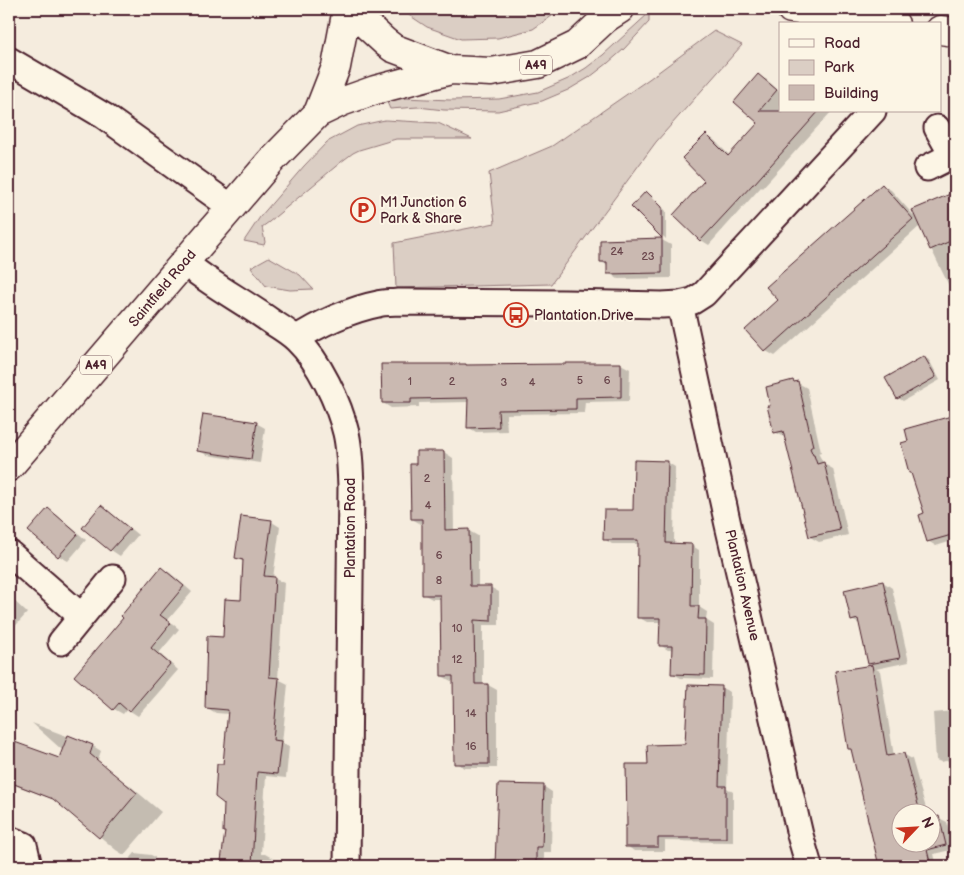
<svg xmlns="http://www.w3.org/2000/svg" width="964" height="875" viewBox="0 0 964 875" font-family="'Balsamiq Sans',sans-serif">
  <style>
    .green { fill: #dbcec4; stroke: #927678 }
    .shadow { fill: #0003 }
    .building { fill: #cab9b1; stroke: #4a1f2b }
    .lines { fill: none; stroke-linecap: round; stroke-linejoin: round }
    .street-casing { stroke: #4a1f2b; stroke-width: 29 }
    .primary-casing { stroke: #4a1f2b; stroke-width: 31 }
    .highway-casing { stroke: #4a1f2b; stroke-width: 31 }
    .street { stroke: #fcf5e5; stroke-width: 25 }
    .primary { stroke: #fcf5e5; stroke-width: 28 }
    .highway { stroke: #fcf5e5; stroke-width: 28 }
    .labels { text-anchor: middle; stroke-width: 4; stroke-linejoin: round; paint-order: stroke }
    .number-label { font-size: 11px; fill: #6a464c }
    .shield { fill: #fcf5e5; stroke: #7f5f63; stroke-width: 1 }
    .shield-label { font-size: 12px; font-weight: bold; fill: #4a1f2b }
    .poi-label { font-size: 14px; fill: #4a1f2b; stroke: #fcf5e5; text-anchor: start }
    .street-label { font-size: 14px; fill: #4a1f2b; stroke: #fcf5e5 }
  </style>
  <rect width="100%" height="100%" fill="#f5ecde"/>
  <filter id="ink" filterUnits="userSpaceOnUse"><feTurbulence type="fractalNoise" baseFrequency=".02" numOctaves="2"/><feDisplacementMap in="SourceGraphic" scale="10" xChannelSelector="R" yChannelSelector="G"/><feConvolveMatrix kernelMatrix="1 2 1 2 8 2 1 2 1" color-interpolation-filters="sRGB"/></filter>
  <g filter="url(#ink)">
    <path class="green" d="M400 9H562L533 29 498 38 461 39 427 27Z
      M649 13V22L624 49 608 63 590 77 568 90 542 101 498 111 444 110 418 107 390 109 386 100 404 98 450 100 499 99 538 92 568 79 586 68 603 55Z
      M714 31 742 45 656 142 551 284 396 288 394 243 495 223 489 173 552 146 649 79Z
      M385 120 438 123 472 139H396L359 150 353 153 341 162 269 222 262 227 265 242 264 245 244 241 260 217 304 166 327 142 357 126Z
      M269 257 300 275 313 289 290 290 266 286 251 267Z"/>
    <path class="shadow" d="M759 76 767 80 780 92V111H832L762 188 761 187 709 245 701 240 675 215 706 181V135L714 140 730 156 760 123 736 102Z
      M882 185 891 190 916 218 913 211 955 193V297L954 296 920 226 775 356 766 351 779 300Z
      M646 193 651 195 666 211V239L633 207Z
      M662 240 671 245V278L618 279 609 273V266L601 262Z
      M924 357 929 360 940 380 903 401 898 398Z
      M621 364 630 369 629 401 585 402 584 413 506 414 507 431 476 432 468 427 469 402 419 403V407L391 408 383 403 468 366Z
      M796 383H798L807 388 821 452 818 453 824 464 833 469 848 535 819 542 810 537 786 437H784L775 432Z
      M955 416V540L936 546 928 541 926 514 906 430Z
      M256 423 265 428 260 463 207 455 198 450Z
      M444 452 453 458 454 531H469L478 536V587H490L499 592V625H483V685H488L497 690V768H465L456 763 455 681H451L442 676 441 599H432L423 594V524H421L412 519 417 465Z
      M667 462 675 467 674 545H691L699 550V607L707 612 706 620 714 625 713 679 681 678 673 674V650H668L660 645 661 622H647L638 617 640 544H612L604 539 634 511Z
      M101 507 110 512 138 535 120 556 111 550 84 528Z
      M48 510 57 515 86 540 68 561 59 556Z
      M272 522 280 527 273 578 284 583 278 679 288 684 282 743 289 747 286 778 266 776 261 854H265L274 859 273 863 289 866H222L226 832 225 766 229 714 216 713 207 708 224 638 242 601 244 562 236 558Z
      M161 568 170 573 192 592 168 620 179 629 159 653 178 670 138 716 127 709 123 714 114 709 125 618Z
      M883 582 892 588 909 662 876 669 880 671 894 756 903 754 912 759 927 812H902V842H932V819L939 818 947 822 954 849 934 854 937 866H881L853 750 849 749 836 672 874 666 869 663 861 625 852 620Z
      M9 596 27 613 9 633Z
      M9 658 15 664 9 670Z
      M689 686 722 688 730 692 727 788 733 792V842L665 841V851H634L627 846 628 827 649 765 686 745Z
      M954 711 955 712V759L941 762 936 760 933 713Z
      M32 723 93 746 101 751 94 771 120 780 129 785 161 812 124 855 116 850 58 801 9 783V742L80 766Z
      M543 786 552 792 551 852H544V866H490V859L497 858Z
      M135 853 151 855 155 857 154 866H124Z"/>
    <path class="building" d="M758 74 777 90 759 111H819L754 184H753L700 241 673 215 704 181 682 158 706 134 728 156 758 123 734 102Z
      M882 184 913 219 765 352 745 330 778 300 766 287Z
      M646 191 662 207V238L631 207Z
      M955 192V239L930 250 912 210Z
      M662 238V273L607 274V262H600V240Z
      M924 356 936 377 897 399 885 378Z
      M566 363H621V397L576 398V409L498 410 499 427 467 428 468 398 411 399V403H382L381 364H466V365L566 364Z
      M793 380 794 382 798 381 813 446 810 448 813 455H814L817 464 824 462 840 530 809 537 783 431 774 433 767 406H770L766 387Z
      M203 414 257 422 251 459 197 451Z
      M955 415V534L927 542 919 515 924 513 911 473H909L901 443 908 441 905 429Z
      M416 451H444L445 530 469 529 470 586H491V621L474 620 475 684H488L489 764H454L453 676H441L440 595H422V519H411L410 464H416Z
      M634 460 668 461 666 543 692 544 691 606H699L698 619H706L705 675 671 674 672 646H659L660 618H637L638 540H603L604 510H633Z
      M101 505 130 529 110 551 82 528Z
      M48 508 78 534 58 557 28 531Z
      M241 516 272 520 264 576 275 577 269 677 279 678 273 740 281 741 277 774 257 772 252 866 221 861 225 832H223L224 804 215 797 217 764H223L228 710 205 708 207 636 223 637 225 599 241 600 243 560 235 558Z
      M161 567 184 586 160 615 171 623 151 648 170 664 129 712 119 703 113 710 74 676 123 618 121 616Z
      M883 581 900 658 868 664 858 619 851 621 844 590Z
      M872 665 887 756 904 753 920 812H902V842H932V818L939 816 946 845 927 850 931 866H879L851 749H848L835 671Z
      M688 685 722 686 719 786H726V838H658V847H625V826H627L626 764H648L647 745 685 744Z
      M68 735 93 745 90 754 137 793 99 838 53 799 9 782V740L59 758Z
      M498 784 544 785 542 847H536V866H495Z"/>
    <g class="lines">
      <defs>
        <path id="street" d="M9 60 50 84 104 116 231 207
          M937 128 952 155
          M927 168 955 154
          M184 262C211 285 243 301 272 322 280 327 290 333 297 340 319 361 339 403 346 433 350 450 350 468 351 486L347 866
          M680 304 728 525 800 835 809 866
          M296 339C318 324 352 309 378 304 384 302 391 303 397 302L565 303 662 305 680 304 693 301 704 294 873 111
          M9 553 81 616
          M61 642 113 578
          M9 839 24 845 29 866"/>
        <path id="primary" d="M349 9 385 42 393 48 451 70 491 72 538 64 577 45 606 18 613 9
          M318 113 336 67 347 9
          M9 467 271 161 318 113 341 102 375 90 451 70"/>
        <path id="highway" d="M791 9 895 24
          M606 18 620 9
          M940 30 955 32"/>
      </defs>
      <use href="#street" class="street-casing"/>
      <use href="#primary" class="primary-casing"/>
      <use href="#highway" class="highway-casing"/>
      <use href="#street" class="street"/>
      <use href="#primary" class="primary"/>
      <use href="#highway" class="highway"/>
    </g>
  </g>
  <defs>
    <symbol id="parking-ring" viewBox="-11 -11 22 22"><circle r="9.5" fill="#fcf5e5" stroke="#c8321e" stroke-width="1.5"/><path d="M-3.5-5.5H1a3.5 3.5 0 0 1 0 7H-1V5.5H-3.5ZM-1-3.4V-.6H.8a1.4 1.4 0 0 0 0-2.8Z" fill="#c8321e"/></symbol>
    <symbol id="bus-ring" viewBox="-11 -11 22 22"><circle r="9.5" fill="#fcf5e5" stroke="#c8321e" stroke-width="1.5"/><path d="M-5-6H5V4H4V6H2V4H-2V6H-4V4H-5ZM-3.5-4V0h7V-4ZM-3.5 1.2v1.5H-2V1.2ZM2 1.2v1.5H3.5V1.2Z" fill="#c8321e"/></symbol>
  </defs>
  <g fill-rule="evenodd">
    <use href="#parking-ring" x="349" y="196" width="28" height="28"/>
    <use href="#bus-ring" x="502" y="301" width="28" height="28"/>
  </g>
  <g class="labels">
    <g class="number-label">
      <text x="617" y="255">24</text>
      <text x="648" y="260">23</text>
      <text x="580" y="384">5</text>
      <text x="607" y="384">6</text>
      <text x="410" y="385">1</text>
      <text x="452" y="385">2</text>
      <text x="504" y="386">3</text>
      <text x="532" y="386">4</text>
      <text x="427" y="482">2</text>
      <text x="428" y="509">4</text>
      <text x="439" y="559">6</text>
      <text x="439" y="584">8</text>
      <text x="457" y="632">10</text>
      <text x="457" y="663">12</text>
      <text x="471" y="717">14</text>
      <text x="471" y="750">16</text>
    </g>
    <g class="shield">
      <rect x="520" y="55.5" width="32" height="19" rx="4"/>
      <rect x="80" y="355.5" width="32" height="19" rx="4"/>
    </g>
    <g class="shield-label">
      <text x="536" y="69">A49</text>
      <text x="96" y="369">A49</text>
    </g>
    <g class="poi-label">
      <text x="380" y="207">M1 Junction 6<tspan x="380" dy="16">Park &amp; Share</tspan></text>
      <text x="534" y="320">Plantation Drive</text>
    </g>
    <g class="street-label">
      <text transform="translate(162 288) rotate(-50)" y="5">Saintfield Road</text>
      <text transform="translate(350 528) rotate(-90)" y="5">Plantation Road</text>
      <text transform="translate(743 585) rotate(77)" y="5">Plantation Avenue</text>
    </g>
  </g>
  <rect width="964" height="875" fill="none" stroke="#fcf5e5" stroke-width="30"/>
  <rect x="15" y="15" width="934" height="845" fill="none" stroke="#4a1f2b" stroke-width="2" filter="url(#ink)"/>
  <rect x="779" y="22" width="162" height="90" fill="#fcf5e5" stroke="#b59f9b"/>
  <rect x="789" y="39" width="25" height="8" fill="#fcf5e5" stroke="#b59f9b"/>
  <text x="824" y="48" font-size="15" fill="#4a1f2b">Road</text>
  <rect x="789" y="60" width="25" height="15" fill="#dbcec4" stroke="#b59f9b"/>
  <text x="824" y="72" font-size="15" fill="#4a1f2b">Park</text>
  <rect x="789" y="85" width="25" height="15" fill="#cab9b1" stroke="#b59f9b"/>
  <text x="824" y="98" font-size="15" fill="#4a1f2b">Building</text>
  <g transform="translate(916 828) rotate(65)"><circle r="24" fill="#fcf5e5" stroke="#b59f9b"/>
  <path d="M0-4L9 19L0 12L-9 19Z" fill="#c8321e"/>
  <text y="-8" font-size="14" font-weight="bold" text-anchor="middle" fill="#4a1f2b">N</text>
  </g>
</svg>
